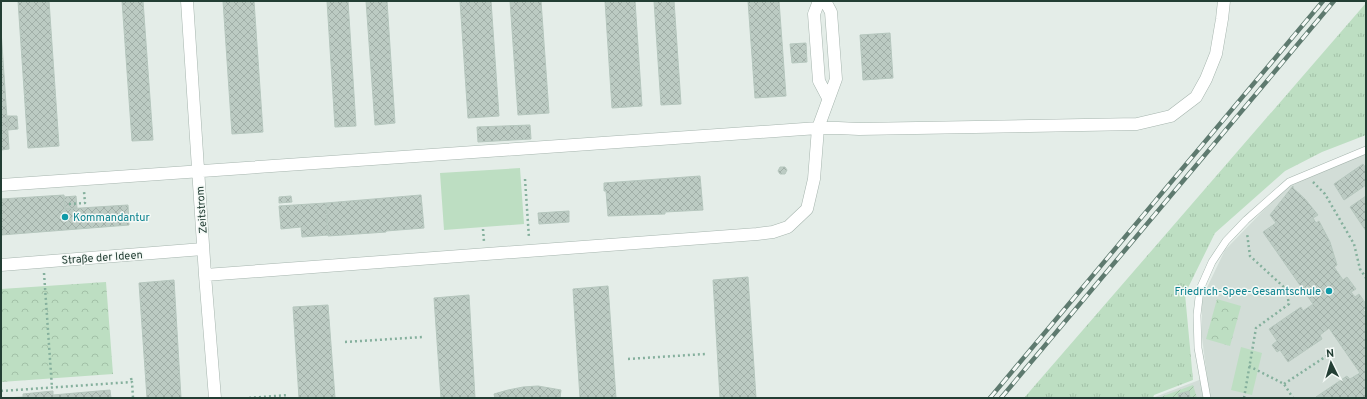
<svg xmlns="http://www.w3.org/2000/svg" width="1367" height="399" viewBox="0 0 1367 399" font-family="Overpass,sans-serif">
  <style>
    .built { fill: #d2ddd7 }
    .grass { fill: url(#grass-tufts) }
    .park { fill: url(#park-crowns) }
    .garden { fill: url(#garden-furrows) }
    .pitch { fill: #bddec2 }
    .building { fill: url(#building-cross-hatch); stroke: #b6c7be }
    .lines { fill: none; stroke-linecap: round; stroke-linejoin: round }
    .service-casing { stroke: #a6b5ae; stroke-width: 8 }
    .minor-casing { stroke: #a6b5ae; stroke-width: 13 }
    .path { stroke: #85b09d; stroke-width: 2.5; stroke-dasharray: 2 3; stroke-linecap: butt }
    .service { stroke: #fff; stroke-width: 7 }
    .minor { stroke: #fff; stroke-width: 12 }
    .rail-casing { stroke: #5e7a6f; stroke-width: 4.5 }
    .rail { stroke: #f4f9f6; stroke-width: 3; stroke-dasharray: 9; stroke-linecap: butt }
    .culture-dot { fill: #0f9aa8; stroke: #f4f9f6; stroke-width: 1.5 }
    .labels { text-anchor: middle; stroke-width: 3; stroke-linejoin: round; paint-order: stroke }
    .street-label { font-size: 11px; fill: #233e34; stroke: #f4f9f6 }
    .culture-label { font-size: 11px; fill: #0d838f; stroke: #f4f9f6; text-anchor: start }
  </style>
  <defs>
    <pattern id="grass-tufts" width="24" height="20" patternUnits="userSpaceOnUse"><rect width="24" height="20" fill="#bddec2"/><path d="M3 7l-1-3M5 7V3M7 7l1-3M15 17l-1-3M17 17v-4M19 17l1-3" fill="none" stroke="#a2c0a7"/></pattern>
    <pattern id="park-crowns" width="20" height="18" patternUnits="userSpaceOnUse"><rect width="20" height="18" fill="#bddec2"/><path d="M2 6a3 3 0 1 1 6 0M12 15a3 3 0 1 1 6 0" fill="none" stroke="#a2c0a7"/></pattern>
    <pattern id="garden-furrows" width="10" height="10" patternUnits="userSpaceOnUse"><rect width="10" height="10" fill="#bddec2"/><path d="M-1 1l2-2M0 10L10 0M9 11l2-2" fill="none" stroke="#a2c0a7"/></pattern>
    <pattern id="building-cross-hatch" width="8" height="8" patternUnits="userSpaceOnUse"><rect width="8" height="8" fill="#bccbc3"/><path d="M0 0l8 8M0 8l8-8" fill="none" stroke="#a1afa8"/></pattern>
  </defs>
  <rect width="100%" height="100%" fill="#e4ede8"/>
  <path class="built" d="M1366 152V398H1155V397L1207 377 1202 337V298L1225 250 1290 183Z"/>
  <path class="grass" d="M1366 3V135L1322 152 1285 171 1215 233 1185 294 1193 380 1154 395 1153 398H1024Z"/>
  <path class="park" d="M106 282 113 374 1 382V289Z
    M1217 299 1241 306 1230 346 1206 339Z"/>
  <path class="garden" d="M1193 385 1197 398H1158Z"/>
  <path class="pitch" d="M520 168 524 224 444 230 440 173Z
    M1241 347 1262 353 1252 395 1231 390Z"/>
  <path class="building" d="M18 1H49L59 146 28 148Z
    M122 1H143L153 140 132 141Z
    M223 1H254L263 132 232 134Z
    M327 1H348L356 126 335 127Z
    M366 1H387L395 123 375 125Z
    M460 1H491L499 116 468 118Z
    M510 1H541L549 113 518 115Z
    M605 1H635L642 106 612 108Z
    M654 1H674L681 104 661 105Z
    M748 1H779L786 96 755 98Z
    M1 30 9 149 1 150Z
    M890 33 893 78 863 80 860 35Z
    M806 43 807 62 792 63 790 44Z
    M7 116H17L18 129 8 130Z
    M530 125 531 139 478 142 477 127Z
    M1363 164 1366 168V185L1344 200 1334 184Z
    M780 167H785L787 170 785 174H780L778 171Z
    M700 176 703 210 665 212V214L608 216 606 191H604V183Z
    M1293 186V188L1305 199 1318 215 1313 218 1316 223 1319 221 1330 242 1337 265 1334 267 1343 280 1347 277 1356 289 1351 292 1355 297 1359 294 1366 304V308L1363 310 1366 313V398L1316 397 1347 376 1350 379 1360 373 1329 328 1320 335 1322 339 1288 362 1280 350 1277 352 1272 345 1277 341 1269 329 1301 307 1303 311 1313 304 1263 232 1276 223 1270 215Z
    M64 195 65 209 128 205 129 225 1 235V199Z
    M421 195 424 228 386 231V232L328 236 326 203Z
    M76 196 77 208 65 209 64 197Z
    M291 196 292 202 279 203V197Z
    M1366 196V231L1350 207Z
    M326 203 328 235 302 237 301 227 281 229 279 206Z
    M569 211V222L539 224 538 213Z
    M748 277 756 398H720L713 280Z
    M174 280 181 398H147L139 283Z
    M608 286 616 398H580L573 289Z
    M469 295 475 398H441L434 298Z
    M328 305 335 398H299L293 307Z
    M538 386 561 390 560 398H495L494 394 508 390 523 387Z
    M110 390 111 398H5L23 397V394L53 391V395Z
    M1189 391 1190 398H1179L1178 394Z"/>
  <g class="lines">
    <defs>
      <path id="service" d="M1207 398 1198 348 1197 315 1200 289 1212 262 1226 241 1246 220 1289 182 1366 150"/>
      <path id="minor" d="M187 1 205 275 215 398
        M819 1 814 14 819 81 828 98
        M1 185 818 128H838L859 129 1137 124 1171 116 1196 97 1206 79 1216 54 1222 19 1224 1
        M1 265 203 249
        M205 275 757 234 773 232 788 227 807 209 814 179 818 128 836 79 831 12 825 1"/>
    </defs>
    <use href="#service" class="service-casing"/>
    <use href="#minor" class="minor-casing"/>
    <path class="path" d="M525 179 529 238
      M1313 182 1325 194 1354 244 1360 269 1366 278
      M69 204 85 203 84 191
      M483 229 484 242
      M44 273 52 388
      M345 342 423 337
      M628 359 705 354
      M1249 366 1284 384 1293 398
      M131 378 132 382
      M1284 384 1334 351
      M1 391 132 382 133 398
      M249 398 288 395
      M1244 398 1256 328 1289 304 1286 289 1250 256 1247 233"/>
    <use href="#service" class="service"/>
    <use href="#minor" class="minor"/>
    <defs>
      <path id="rail" d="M990 398 1323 1
        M1001 398 1334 1"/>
    </defs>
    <use href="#rail" class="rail-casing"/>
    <use href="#rail" class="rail"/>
  </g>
  <g class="culture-dot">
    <circle cx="65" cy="217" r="4"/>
    <circle cx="1329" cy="291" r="4"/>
  </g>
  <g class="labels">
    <g class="street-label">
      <text transform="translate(201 210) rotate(-94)" y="4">Zeitstrom</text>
      <text transform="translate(102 257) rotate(-4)" y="4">Straße der Ideen</text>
    </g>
    <g class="culture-label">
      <text x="73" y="221">Kommandantur</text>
      <text x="1321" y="295" text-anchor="end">Friedrich-Spee-Gesamtschule</text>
    </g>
  </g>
  <rect width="1367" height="399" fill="none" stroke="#233e34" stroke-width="4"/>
  <g transform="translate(1331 363) rotate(355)" stroke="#f4f9f6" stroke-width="3" paint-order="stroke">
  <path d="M0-3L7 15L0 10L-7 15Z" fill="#233e34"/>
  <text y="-6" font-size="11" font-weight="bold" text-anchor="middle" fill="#233e34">N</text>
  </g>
</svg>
